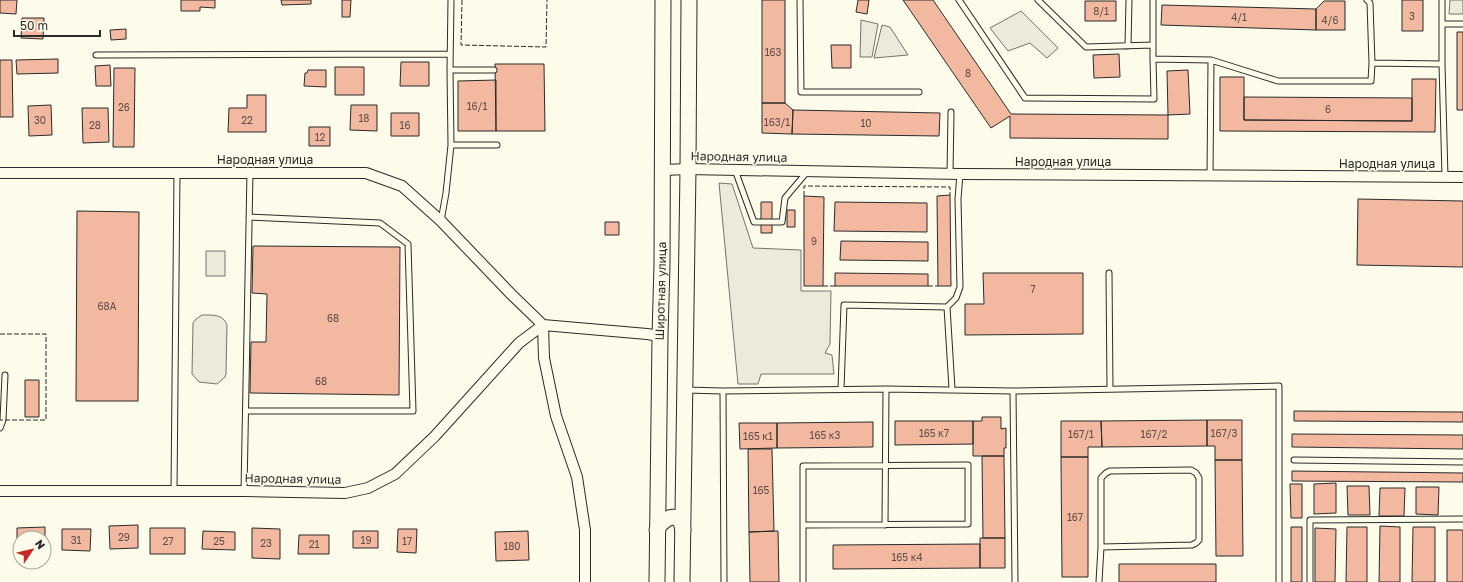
<svg xmlns="http://www.w3.org/2000/svg" width="1463" height="582" viewBox="0 0 1463 582" font-family="'Golos Text',sans-serif">
  <style>
    .green { fill: #ecebdb; stroke: #74746e }
    .building { fill: #f2b8a0; stroke: #2b2b2b }
    .lines { fill: none; stroke-linecap: round; stroke-linejoin: round }
    .lane-casing { stroke: #2b2b2b; stroke-width: 7 }
    .street-casing { stroke: #2b2b2b; stroke-width: 12 }
    .secondary-casing { stroke: #2b2b2b; stroke-width: 17 }
    .lane { stroke: #fdfbea; stroke-width: 5 }
    .street { stroke: #fdfbea; stroke-width: 10 }
    .secondary { stroke: #fdfbea; stroke-width: 15 }
    .fence { stroke: #2b2b2b; stroke-width: 1; stroke-dasharray: 5 2; stroke-linecap: butt }
    .labels { text-anchor: middle; stroke-width: 3; stroke-linejoin: round; paint-order: stroke }
    .number-label { font-size: 10px; fill: #5d4e48 }
    .street-label { font-size: 12px; fill: #2b2b2b; stroke: #fdfbea }
  </style>
  <rect width="100%" height="100%" fill="#fdfbea"/>
  <path class="green" d="M1450 0H1463V14H1449Z
    M1021 11 1058 48 1047 58 1030 43 1008 51 990 28Z
    M861 20 878 24 872 57H860Z
    M882 25 890 27 908 55 874 58Z
    M719 183 732 184 753 248 801 250V291H831L830 344 825 353 832 355 834 374H761L758 384H738Z
    M206 251H225V276H206Z
    M202 315C213 315 223 314 227 325L226 374 225 377 217 384 199 382 192 374 193 323 196 319Z"/>
  <path class="building" d="M0 0H17L16 14 0 13Z
    M181 0H215V8L200 7V11H181Z
    M281 0H311V4L282 5Z
    M342 0H351L350 17H342Z
    M762 0H785V103H762Z
    M858 0H869L867 14 856 12Z
    M903 0H933L1011 114 1168 115V139L1010 138V116L991 128Z
    M1402 0H1423V31H1402Z
    M1085 1H1116V21H1085Z
    M1324 1H1345V30H1316V9Z
    M1162 5 1316 9V30L1161 25Z
    M22 18H44L43 39 21 38Z
    M126 29V39L111 40 110 30Z
    M1457 32H1463V110H1457Z
    M831 45H851V68H832Z
    M1119 54 1120 77 1094 78 1093 55Z
    M58 59V73L17 74 16 60Z
    M0 60H12L13 117H0Z
    M401 62H429V86H400Z
    M495 64H544L545 131H496Z
    M110 65 111 86H96L95 66Z
    M335 67H364V95H335Z
    M114 68H135L134 147H113Z
    M308 70H326V87L304 86 305 73H307Z
    M1188 70 1190 114 1168 115 1167 71Z
    M1220 77H1244V120L1412 121V79H1436L1435 132 1220 131Z
    M496 80V131H458V81Z
    M247 95H266V132H228L229 108H247Z
    M1244 97 1412 98V121L1244 120Z
    M762 103H785L793 110 792 134 762 133Z
    M51 105 52 135 29 136 28 106Z
    M351 105H377V131L350 130Z
    M82 108H108L109 142 83 143Z
    M793 110 940 113 939 136 792 134Z
    M391 113H419V136H391Z
    M309 127H330V146H309Z
    M950 195 951 286H938L937 196Z
    M804 196 824 197 823 286H804Z
    M1358 199 1463 201V267L1357 265Z
    M761 202H772V233H761Z
    M835 202 927 203V232L834 231Z
    M787 210H795V227H787Z
    M77 211 139 212 138 401H76Z
    M605 222H619V235H605Z
    M841 241 928 242V261L840 260Z
    M253 246 400 247 399 395 250 393 251 342H266L267 294 252 293Z
    M835 273 928 274V286H835Z
    M983 273H1083V334L965 335V304H984Z
    M25 380H39V417H25Z
    M1294 411 1463 412V422L1294 421Z
    M982 417H1001V429L1006 428V448H1004V456H973V421H982Z
    M1207 420V446L1102 447 1101 421Z
    M1207 420H1242V460H1215V446H1207Z
    M895 421H973V444L895 445Z
    M1061 421H1101L1102 447H1088V457H1061Z
    M873 422V447L777 448V423Z
    M739 423H777V448L740 449Z
    M1292 434 1463 435V449L1292 447Z
    M748 449H772L774 531 749 532Z
    M982 456H1004L1005 538H983Z
    M1061 457H1088V577H1062Z
    M1215 460H1242L1243 556H1216Z
    M1292 471 1463 473V482L1292 481Z
    M1336 483V513L1314 514V484Z
    M1290 484H1302V518H1291Z
    M1347 486H1369L1370 515H1348Z
    M1416 487H1439L1438 515 1416 514Z
    M1380 488H1405L1404 516H1379Z
    M138 525V548L110 549 109 526Z
    M1380 526 1400 527V582H1379Z
    M45 527V549H44V538H20V549H17V528Z
    M1291 527H1302V582H1291Z
    M1347 527H1367V582H1346Z
    M1413 527H1435V582H1412Z
    M150 528H185V554H150Z
    M252 528 280 529V559L252 558Z
    M1315 528 1336 529 1335 582H1315Z
    M62 529H91L90 551 62 550Z
    M398 529H417L416 553 397 552Z
    M1447 530H1463V582H1447Z
    M203 531 235 532V550L202 549Z
    M353 531H378V548H353Z
    M528 531 529 560 496 561 495 532Z
    M778 531 779 582H750L749 532Z
    M299 535H329V554H298Z
    M980 538H1005V568H980Z
    M980 544V568L833 569V545Z
    M1119 564H1216V582H1119Z"/>
  <g class="lines">
    <defs>
      <path id="lane" d="M800 0 801 92H919
        M959 0 1025 98 1154 99 1153 59
        M1038 0 1086 47 1153 45
        M1153 0V59L1211 60 1210 176
        M1367 0 1370 3 1372 63 1442 64V0
        M1442 24H1463
        M1128 46 1129 0
        M96 55 450 54
        M1211 60 1278 81H1371L1372 63
        M1442 64 1445 177
        M450 70 451 0
        M451 145 450 70H494
        M735 170 754 222H782L785 198 807 172
        M950 174 951 112
        M441 221 446 193 451 145H497
        M1109 273 1110 389
        M947 307 956 298 960 287 958 199 960 174
        M841 389 844 305 947 307 952 389
        M685 390 723 391 886 389 1013 391 1279 386V582
        M723 391 724 582
        M1013 391 1015 582
        M246 411H413L408 244 380 223 249 217
        M0 428 3 420 5 375
        M1294 460 1463 462
        M174 491 177 172
        M244 491 250 172
        M803 525 968 524V465L803 466V582
        M885 525 886 389
        M1099 582 1101 547V478L1106 473 1110 471 1191 470 1196 473 1199 478V540L1196 543 1192 545 1101 547
        M1310 582V520L1463 519"/>
      <path id="street" d="M663 170 688 169 960 174 1463 177
        M0 173H366L402 186 441 221 511 294 543 325 647 334 660 336
        M543 325 544 358 556 416 577 477 585 530V582
        M0 491H244L345 493 368 488 395 474 435 436 519 343 543 325"/>
      <g id="secondary">
        <path d="M657 530C660 523 672 511 680 521 682 523 682 527 683 530"/>
        <path id="s1" d="M657 582 660 336 662 264 663 0"/>
        <path d="M682 582 688 169 689 0"/>
      </g>
    </defs>
    <use href="#lane" class="lane-casing"/>
    <use href="#street" class="street-casing"/>
    <use href="#secondary" class="secondary-casing"/>
    <use href="#lane" class="lane"/>
    <use href="#street" class="street"/>
    <use href="#secondary" class="secondary"/>
    <path class="fence" d="M462 0 461 45 546 47 547 0
      M804 196V186L950 187V195
      M823 286H835
      M928 286H938
      M0 334H46V420H0"/>
  </g>
  <g class="labels">
    <g class="number-label">
      <text x="1101" y="15">8/1</text>
      <text x="1412" y="20">3</text>
      <text x="1239" y="21">4/1</text>
      <text x="1330" y="24">4/6</text>
      <text x="773" y="56">163</text>
      <text x="968" y="77">8</text>
      <text x="477" y="110">16/1</text>
      <text x="124" y="111">26</text>
      <text x="1328" y="113">6</text>
      <text x="364" y="122">18</text>
      <text x="40" y="124">30</text>
      <text x="247" y="124">22</text>
      <text x="777" y="126">163/1</text>
      <text x="866" y="127">10</text>
      <text x="95" y="129">28</text>
      <text x="405" y="129">16</text>
      <text x="320" y="141">12</text>
      <text x="814" y="245">9</text>
      <text x="1033" y="293">7</text>
      <text x="107" y="310">68А</text>
      <text x="333" y="322">68</text>
      <text x="321" y="385">68</text>
      <text x="934" y="437">165 к7</text>
      <text x="1224" y="437">167/3</text>
      <text x="1081" y="438">167/1</text>
      <text x="1154" y="438">167/2</text>
      <text x="825" y="439">165 к3</text>
      <text x="758" y="440">165 к1</text>
      <text x="761" y="494">165</text>
      <text x="1075" y="521">167</text>
      <text x="124" y="541">29</text>
      <text x="76" y="544">31</text>
      <text x="366" y="544">19</text>
      <text x="168" y="545">27</text>
      <text x="219" y="545">25</text>
      <text x="407" y="545">17</text>
      <text x="266" y="547">23</text>
      <text x="314" y="548">21</text>
      <text x="512" y="550">180</text>
      <text x="907" y="561">165 к4</text>
    </g>
    <g class="street-label">
      <text transform="translate(739 157) rotate(1)" y="4">Народная улица</text>
      <text x="265" y="164">Народная улица</text>
      <text x="1063" y="166">Народная улица</text>
      <text x="1387" y="168">Народная улица</text>
      <text dy="4" stroke="none"><textPath href="#s1" startOffset="291">Широтная улица</textPath></text>
      <text transform="translate(293 479) rotate(1)" y="4">Народная улица</text>
    </g>
  </g>
  <g transform="translate(32 550) rotate(55)"><circle r="19" fill="#fdfbea" stroke="#a9a89e"/>
  <path d="M0-3L7 15L0 10L-7 15Z" fill="#c62828"/>
  <text y="-6" font-size="11" font-weight="bold" text-anchor="middle" fill="#2b2b2b">N</text>
  </g>
  <path d="M14 30v6h86v-6" fill="none" stroke="#2b2b2b" stroke-width="2"/>
  <text x="20" y="30" font-size="12" fill="#2b2b2b" stroke="#fdfbea" stroke-width="3" paint-order="stroke">50 m</text>
</svg>
